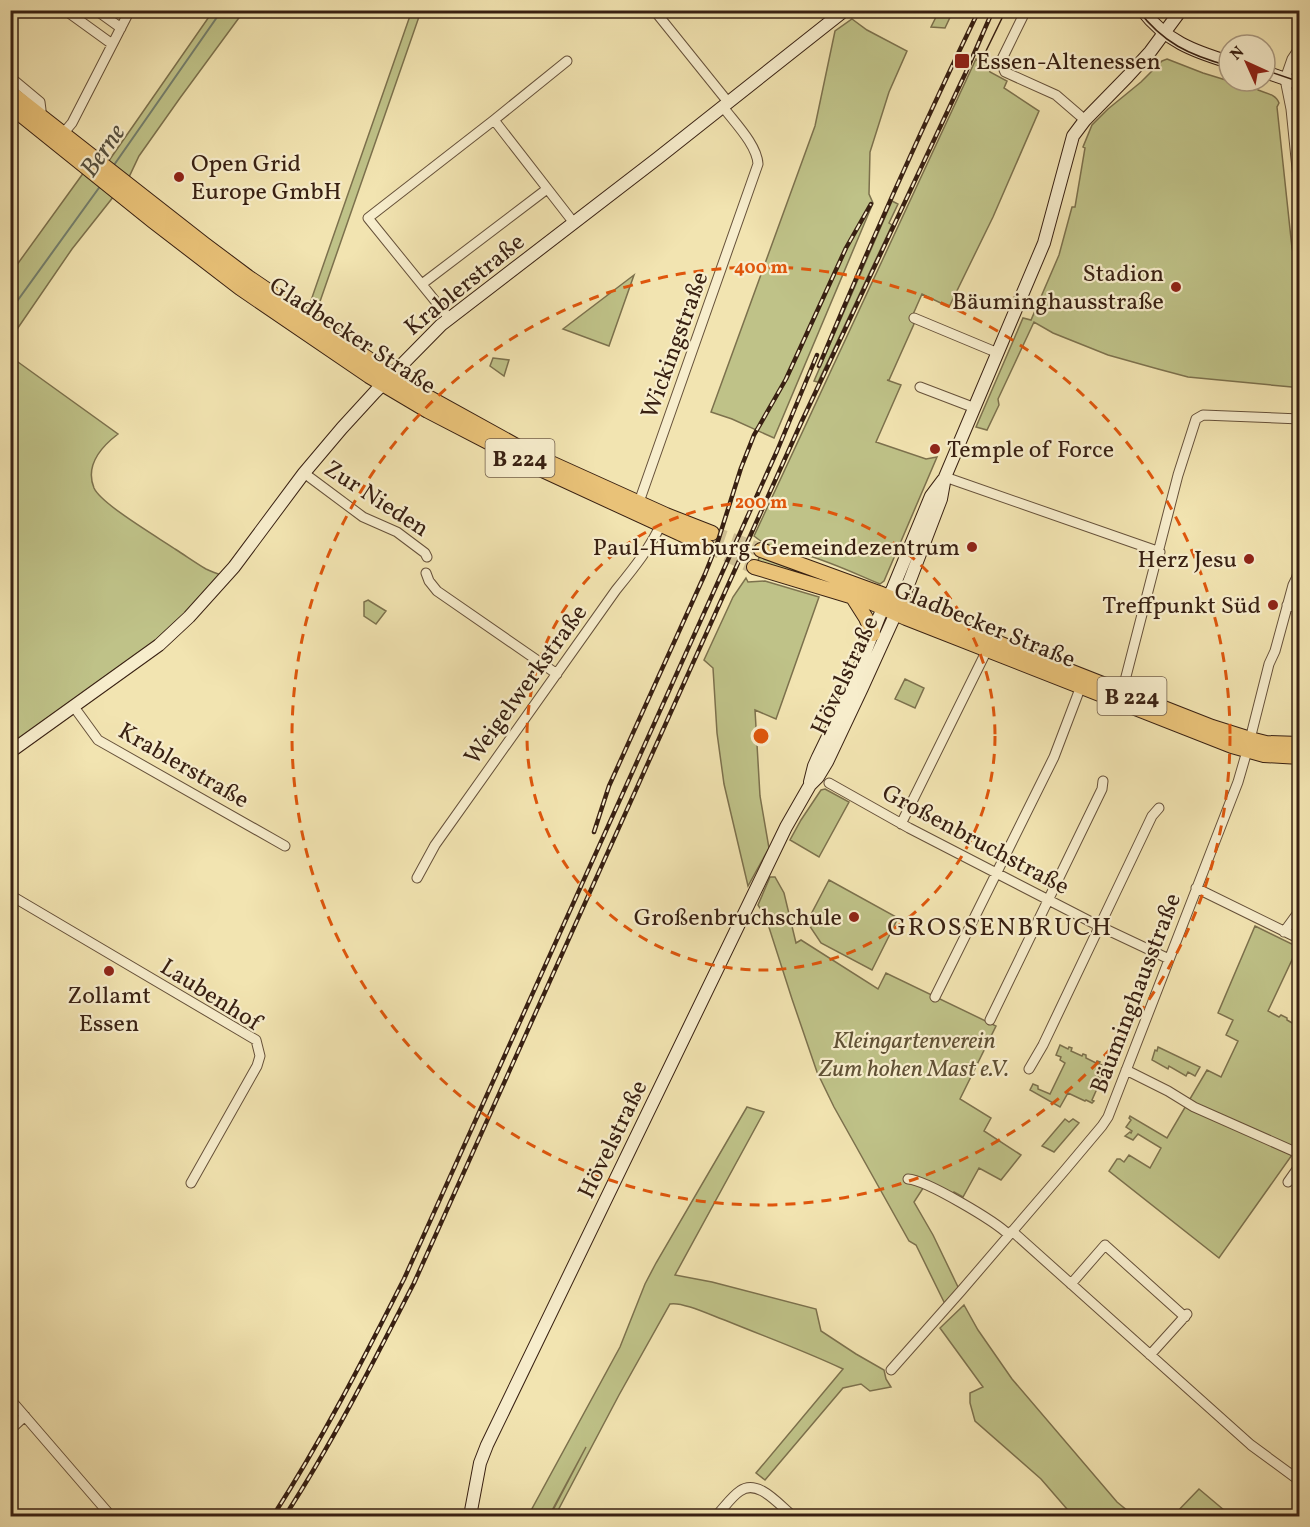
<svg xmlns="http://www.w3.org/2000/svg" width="1310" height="1527" viewBox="0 0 1310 1527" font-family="Vollkorn,serif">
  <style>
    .green { fill: #bfc288; stroke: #7c714d; stroke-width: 1.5 }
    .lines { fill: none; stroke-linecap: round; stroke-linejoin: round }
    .stream { stroke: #747f6d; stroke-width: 2 }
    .primary-tunnel { stroke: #cdbd91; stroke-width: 14; stroke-dasharray: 14 7; stroke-linecap: butt }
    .street-casing { stroke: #66513a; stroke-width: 11 }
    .secondary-casing { stroke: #382012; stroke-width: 14 }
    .primary-casing { stroke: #382012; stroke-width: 16 }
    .street { stroke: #f7edcc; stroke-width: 9 }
    .secondary { stroke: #f7edcc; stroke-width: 12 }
    .primary { stroke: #e9c278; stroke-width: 14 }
    .tram { stroke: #382012; stroke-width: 1.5 }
    .rail-casing { stroke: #382012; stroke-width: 4.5 }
    .rail { stroke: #f7edcc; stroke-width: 2; stroke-dasharray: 7; stroke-linecap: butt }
    .ring { fill: none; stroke: #df560c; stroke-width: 3; stroke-dasharray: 10 8 }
    .poi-dot { fill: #8f2418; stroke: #f7edcc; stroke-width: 2 }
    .labels { text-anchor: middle; stroke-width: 4.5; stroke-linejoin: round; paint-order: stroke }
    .shield { fill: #f7edcc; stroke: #715e4a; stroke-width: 1.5 }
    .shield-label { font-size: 22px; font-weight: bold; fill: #382012 }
    .poi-label { font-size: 24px; fill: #382012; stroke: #f7edcc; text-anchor: end }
    .street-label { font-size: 24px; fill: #382012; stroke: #f7edcc }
    .park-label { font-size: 24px; font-style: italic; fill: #605135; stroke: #f7edcc }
    .water-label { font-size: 26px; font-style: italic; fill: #56503f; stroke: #f7edcc }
    .neighbourhood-label { font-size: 26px; letter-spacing: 1.5px; fill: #382012; stroke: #f7edcc }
    .centre { fill: #df560c; stroke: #f7edcc; stroke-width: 3 }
    .ring-label { font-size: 18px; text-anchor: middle; font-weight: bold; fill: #df560c; stroke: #f7edcc; stroke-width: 4.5; stroke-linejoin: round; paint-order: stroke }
  </style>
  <rect width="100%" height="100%" fill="#f2e4b1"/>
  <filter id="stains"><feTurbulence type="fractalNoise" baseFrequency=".00333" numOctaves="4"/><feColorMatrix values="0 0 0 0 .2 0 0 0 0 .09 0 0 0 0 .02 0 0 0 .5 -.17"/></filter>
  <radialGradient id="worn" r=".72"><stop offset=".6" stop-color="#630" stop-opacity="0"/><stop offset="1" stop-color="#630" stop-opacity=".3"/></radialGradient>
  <path class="green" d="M412 10 421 11 316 313 308 309Z
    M213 11H244L180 98 139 156 129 177 72 249 11 338V273L87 168 108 162Z
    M939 11H953L945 28 931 27Z
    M852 19 867 30 907 51 889 92 870 152 869 194 873 203 774 438 732 419 711 412 815 126 835 31Z
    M976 59 986 64 990 72 1007 81 1004 88 1039 111 993 217 949 307 922 294 911 319 914 324 889 380H887L901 385 876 442 926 459 937 457 884 581 880 584C856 574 831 562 806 555 784 549 772 551 754 536Z
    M1167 59 1203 73 1229 81 1256 86 1258 90C1265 93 1276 94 1279 103L1277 107 1292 248 1299 281V387H1292L1188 377 1158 369 1108 355 1053 333 1034 322 998 399 999 405 987 430 976 427 1023 318 1031 320 1059 255 1072 207H1075L1085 148 1083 147 1092 125 1108 109 1141 82 1162 61Z
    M892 201 898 204 889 223 892 225 818 382 814 381Z
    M634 275 609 346 563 329Z
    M11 357 118 434C101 447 85 466 94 488 101 504 159 538 175 549 186 556 196 563 206 569 212 572 218 574 224 576L158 640 11 747Z
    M493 358 509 360 504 376 490 366Z
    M760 555 820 577 787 572 757 563Z
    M746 578 748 582 765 581 819 597 776 719 755 710 760 796 769 848 748 886 724 784 717 733 713 668 704 660 733 597Z
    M368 600 386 611 376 624 364 616V602Z
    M905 679 924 688 915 708 895 699Z
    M825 789 849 802 819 857 790 840 801 820 821 790Z
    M770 877H775L784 893 796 943 801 940 878 989 886 973 996 1026 960 1099 991 1118 984 1131 1021 1155 1001 1180 979 1168 963 1197 954 1192 952 1196 927 1182 914 1202 933 1235 959 1289 945 1304 916 1245 909 1241 834 1107 817 1072 792 999 766 918 758 905Z
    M829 880 898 918 872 970 821 943 807 922Z
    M1255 926 1298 947 1268 1011 1279 1017 1281 1015 1287 1018V1020L1299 1027V1145L1219 1258 1109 1171 1117 1159H1120L1124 1162 1129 1155 1150 1168 1161 1148 1138 1134 1133 1140 1125 1136 1130 1132 1131 1133 1132 1131 1126 1127 1131 1120 1129 1118 1130 1116 1167 1138 1207 1070 1221 1077 1238 1041 1226 1035 1233 1020 1218 1013Z
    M1060 1045 1068 1049 1069 1047 1072 1048 1071 1051 1082 1056 1083 1054 1086 1055V1058L1096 1063 1097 1061 1100 1062 1099 1064 1103 1065 1104 1069 1100 1078 1096 1076 1094 1080 1100 1082 1092 1100 1094 1101 1092 1103 1086 1100 1085 1101 1068 1093 1060 1107 1030 1090 1033 1084 1038 1086V1089L1050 1094 1065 1063 1060 1060 1061 1057 1056 1055Z
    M1158 1047 1200 1067 1195 1076 1188 1072 1186 1076 1169 1066 1168 1069 1152 1060 1155 1050 1157 1051Z
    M747 1107 764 1112 675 1275 712 1282 816 1309 821 1331 856 1354 884 1370 886 1379 891 1387 870 1391 861 1384 843 1388 765 1480 756 1473 843 1369C805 1351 766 1337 727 1321 715 1317 682 1301 670 1304L619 1395 555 1516H550L586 1447 549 1516H528L620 1347 645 1284 656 1263Z
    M1065 1119 1069 1122 1073 1119 1079 1123 1054 1152 1042 1146Z
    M964 1305 978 1330 1012 1379 1117 1502 1134 1516H1073L1041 1479 975 1421 970 1403V1393L983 1387 940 1328Z
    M1199 1489 1231 1516H1173Z"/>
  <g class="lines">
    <path class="stream" d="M114 165 222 10
      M10 311 101 185"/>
    <path class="primary-tunnel" d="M712 533 761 550
      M707 546 754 567"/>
    <defs>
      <path id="street" d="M65 10 112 44
        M96 10 121 28
        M654 10 728 102
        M1024 10 1023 16 1002 59V65L1005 72 1056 95 1085 120
        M1300 47 1292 59 1285 79 1291 109 1300 198
        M10 77 40 102 41 110 40 115
        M1291 109 1300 95
        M494 120 574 223
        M61 136 72 123 130 10
        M422 284 547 189
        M449 318 368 218 494 120 567 61
        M914 318 998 353
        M920 387 975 408
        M304 473 363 517 397 532 425 553 427 557
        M945 477 1160 552
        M639 502 758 164C757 145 735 123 723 107
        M426 573 429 581 437 591 557 674
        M1287 605 1300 608
        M1122 692 1178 475 1196 419 1203 415 1300 419
        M74 707 98 740 285 846
        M829 783 909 828 1099 926 1169 959
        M901 824 987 650
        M417 878 435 845 616 590C633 569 651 547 662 522
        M1196 888 1300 939
        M10 895 256 1040 260 1056 257 1066 191 1183
        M1284 932 1300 910
        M935 997 1054 757 1081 686
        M990 1020 1102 789 1103 781
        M1029 1069 1043 1045 1152 816 1159 808
        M1126 1070 1168 1091 1194 1107 1300 1154
        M908 1179C926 1180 995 1221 1009 1235
        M1288 1182 1300 1165
        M10 1226V1242
        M1012 1231 1251 1445 1300 1481
        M1071 1284 1105 1245 1185 1317
        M1150 1355 1187 1314
        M891 1370 961 1291 1065 1170 1102 1126 1108 1117 1238 782 1247 751 1269 664 1275 651 1293 585 1296 579 1300 566
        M10 1399 111 1516
        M10 1430 25 1416
        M716 1516C724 1508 731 1497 740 1491 758 1478 779 1505 793 1516"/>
      <path id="secondary" d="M1142 10C1166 41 1193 51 1229 62
        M1265 72 1300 84
        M10 752 159 645 189 617 234 567 304 473 342 428 375 392 441 325 658 158 845 10
        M810 782 814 766 818 757 849 693 879 617 893 588 931 496 943 480
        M470 1516 480 1463 487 1445 786 827 810 785 818 777 827 762 862 688 905 593 941 499 945 477 1044 243 1073 136 1085 120 1128 76 1150 52 1181 10"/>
      <path id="primary" d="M10 92 204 244 248 277 410 387 531 454 666 515 712 533
        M10 106 153 221 240 288 369 376 428 411 540 469 707 546
        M761 550 879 593 1001 644 1212 727 1250 739 1266 743 1300 744
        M754 567 870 602 906 618 1232 746 1264 755 1300 757
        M852 596 866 618 873 634"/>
    </defs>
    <use href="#street" class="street-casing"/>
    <use href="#secondary" class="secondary-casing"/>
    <use href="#primary" class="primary-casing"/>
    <use href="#street" class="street"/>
    <use href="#secondary" class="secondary"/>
    <use href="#primary" class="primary"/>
    <path class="tram" d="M1138 10C1163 43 1189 55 1229 66
      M985 53 1006 10
      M1265 70 1300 82"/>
    <defs>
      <path id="rail" d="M819 366C869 246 922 127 979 10
        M594 832 609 786 705 574 717 544 741 468 754 435 786 379 846 248 871 204
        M273 1516C322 1440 363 1360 404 1279L777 451 817 355
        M285 1516C333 1442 373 1363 414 1283L801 423 966 72 993 10"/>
    </defs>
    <use href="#rail" class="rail-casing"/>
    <use href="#rail" class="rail"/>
  </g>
  <g class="ring">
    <circle cx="761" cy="736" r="234"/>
    <circle cx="761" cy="736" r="469"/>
  </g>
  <g class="poi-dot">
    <rect x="954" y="53" width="16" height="16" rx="3"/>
    <circle cx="179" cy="177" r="6"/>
    <circle cx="1176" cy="287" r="6"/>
    <circle cx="935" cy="449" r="6"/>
    <circle cx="972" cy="547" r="6"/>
    <circle cx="1249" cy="559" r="6"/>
    <circle cx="1273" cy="605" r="6"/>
    <circle cx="854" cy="917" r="6"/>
    <circle cx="109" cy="971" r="6"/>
  </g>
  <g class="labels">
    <g class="shield">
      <rect x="485.5" y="439" width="69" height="38" rx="4.5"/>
      <rect x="1097.5" y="677" width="69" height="38" rx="4.5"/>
    </g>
    <g class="shield-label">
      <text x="520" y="466">B 224</text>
      <text x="1132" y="704">B 224</text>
    </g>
    <g class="poi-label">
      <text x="976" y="69" text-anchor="start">Essen-Altenessen</text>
      <text x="191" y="171" text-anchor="start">Open Grid<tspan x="191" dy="28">Europe GmbH</tspan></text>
      <text x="1164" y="281">Stadion<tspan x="1164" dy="28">Bäuminghausstraße</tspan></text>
      <text x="947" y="457" text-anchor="start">Temple of Force</text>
      <text x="960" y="555">Paul-Humburg-Gemeindezentrum</text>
      <text x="1237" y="567">Herz Jesu</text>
      <text x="1261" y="613">Treffpunkt Süd</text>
      <text x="842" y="925">Großenbruchschule</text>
      <text x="109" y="1003" text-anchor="middle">Zollamt<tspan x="109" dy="28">Essen</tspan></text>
    </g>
    <g class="street-label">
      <text transform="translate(464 284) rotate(-39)" y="8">Krablerstraße</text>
      <text transform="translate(353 335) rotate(33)" y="8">Gladbecker Straße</text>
      <text transform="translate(674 345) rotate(-70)" y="8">Wickingstraße</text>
      <text transform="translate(377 498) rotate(33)" y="8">Zur Nieden</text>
      <text transform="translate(985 624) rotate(22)" y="8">Gladbecker Straße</text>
      <text transform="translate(844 675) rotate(-65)" y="8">Hövelstraße</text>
      <text transform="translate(525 684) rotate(-54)" y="8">Weigelwerkstraße</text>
      <text transform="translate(184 765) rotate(30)" y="8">Krablerstraße</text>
      <text transform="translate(976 839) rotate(28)" y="8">Großenbruchstraße</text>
      <text transform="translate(1135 993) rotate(-69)" y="8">Bäuminghausstraße</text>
      <text transform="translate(211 994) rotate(32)" y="8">Laubenhof</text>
      <text transform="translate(612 1139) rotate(-64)" y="8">Hövelstraße</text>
    </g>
    <g class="park-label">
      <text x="914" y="1048">Kleingartenverein<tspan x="914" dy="28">Zum hohen Mast e.V.</tspan></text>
    </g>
    <g class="water-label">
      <text transform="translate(102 150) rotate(-55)" y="9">Berne</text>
    </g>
    <g class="neighbourhood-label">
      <text x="1000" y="935">GROSSENBRUCH</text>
    </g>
  </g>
  <circle cx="761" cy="736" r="9" class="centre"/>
  <g class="ring-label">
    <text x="761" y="273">400 m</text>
    <text x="761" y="508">200 m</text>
  </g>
  <rect width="1310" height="1527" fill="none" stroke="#f2e4b1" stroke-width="36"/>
  <rect x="12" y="12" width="1286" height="1503" fill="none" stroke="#382012" stroke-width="3"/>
  <rect x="18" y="18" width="1274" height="1491" fill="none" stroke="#382012" stroke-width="1.5"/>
  <g transform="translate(1247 63) rotate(315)"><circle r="28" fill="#f7edcc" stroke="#ab9b82" stroke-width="1.5"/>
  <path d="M0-4.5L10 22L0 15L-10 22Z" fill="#8f2418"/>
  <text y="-9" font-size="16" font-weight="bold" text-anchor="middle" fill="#382012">N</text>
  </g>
  <rect width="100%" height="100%" filter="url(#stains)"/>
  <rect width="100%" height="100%" fill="url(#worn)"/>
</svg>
